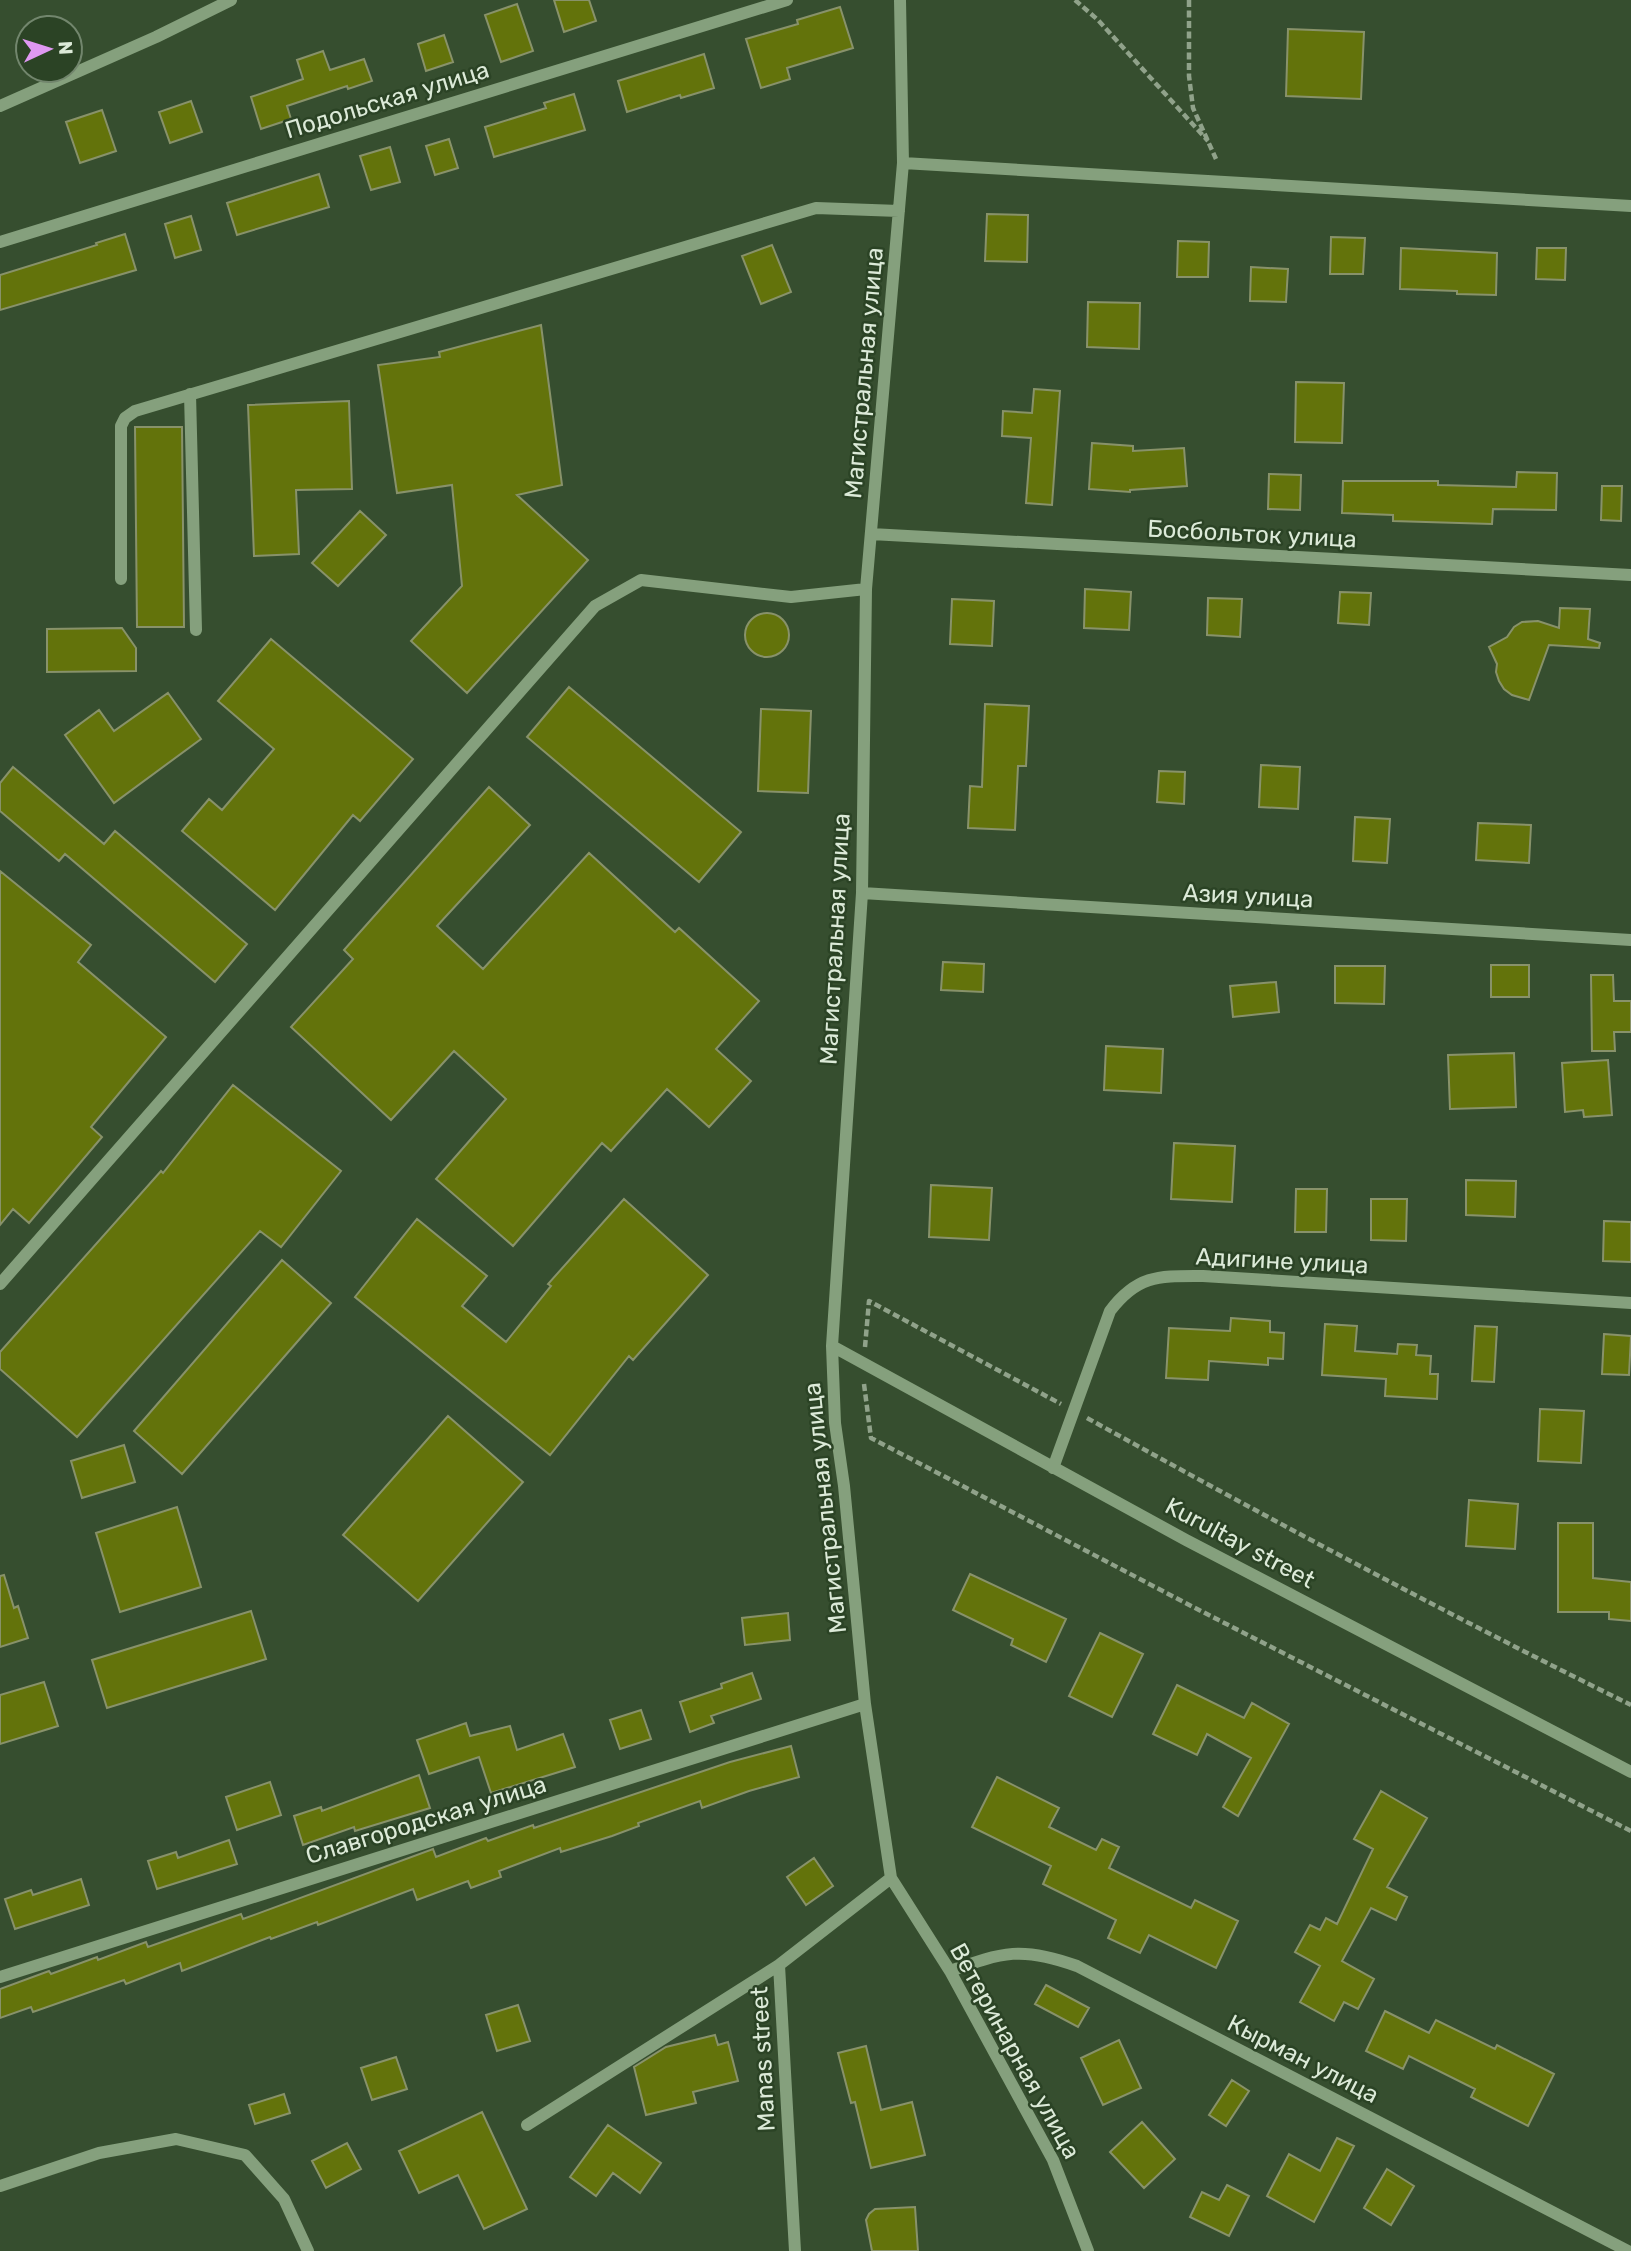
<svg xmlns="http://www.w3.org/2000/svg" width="1631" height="2251" viewBox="0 0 1631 2251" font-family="Rubik,sans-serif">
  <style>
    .building { fill: #63730b; stroke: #88926a; stroke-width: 2 }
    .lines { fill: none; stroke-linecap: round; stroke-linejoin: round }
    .path { stroke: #90a28a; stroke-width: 4.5; stroke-dasharray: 7 3.5; stroke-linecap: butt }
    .minor { stroke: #85a07d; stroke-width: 12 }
    .labels { text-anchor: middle; stroke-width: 5; stroke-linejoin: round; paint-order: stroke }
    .street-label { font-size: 24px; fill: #dcead8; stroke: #2b4325 }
  </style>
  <rect width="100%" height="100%" fill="#364e2f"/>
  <path class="building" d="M554 0H589L596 21 564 32Z
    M517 4 533 51 501 62 485 15Z
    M840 7 853 48 787 68 790 79 761 88 746 39 798 24 797 20Z
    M1288 29 1364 32 1361 99 1286 96Z
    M444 35 453 62 426 71 418 44Z
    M323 51 330 70 364 59 372 81 348 89 347 86 287 106 291 119 261 129 251 97 303 79 297 60Z
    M704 54 714 88 681 98 680 95 627 112 618 81Z
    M574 94 585 130 494 157 485 127 546 108 544 103Z
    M191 101 202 132 170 143 159 112Z
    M102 110 116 151 80 163 66 122Z
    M449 139 458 168 435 175 426 146Z
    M390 147 400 182 371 190 360 156Z
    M319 174 329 207 237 235 227 203Z
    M987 214 1028 215 1027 262 985 261Z
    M191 216 201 250 175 258 165 224Z
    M125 234 136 270 0 310V275L97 245 96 243Z
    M1331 237 1365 238 1363 274H1330Z
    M1178 241 1209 242 1208 277H1177Z
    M772 245 791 292 761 304 742 256Z
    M1401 248 1497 253 1496 295 1457 294V291L1400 289Z
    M1537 248H1566L1565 280 1536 279Z
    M1251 267 1288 269 1286 302 1250 301Z
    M1088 302 1140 303 1139 349 1087 347Z
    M541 325 562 485 517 495 588 560 467 693 411 641 462 586 452 485 397 493 378 365 440 357 439 352Z
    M1296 382 1344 383 1342 443 1295 442Z
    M1034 389 1060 391 1052 505 1026 503 1031 438 1002 436 1003 411 1032 413Z
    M349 401 352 489 296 490 299 554 254 556 248 405Z
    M135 427H182L184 627H137Z
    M1092 443 1133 446V451L1184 448 1187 486 1130 490V492L1089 489Z
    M1517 472 1557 473 1556 510 1493 509 1492 524 1393 521V515L1342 513 1343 481H1438V485L1516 487Z
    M1269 474 1301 475 1300 510 1268 509Z
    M1602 486H1622L1621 521 1601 520Z
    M360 511 386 535 338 586 312 563Z
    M1085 589 1131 592 1129 630 1084 628Z
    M1340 592 1371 593 1369 625 1338 623Z
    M1208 598 1242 599 1240 637 1207 635Z
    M952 599 994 601 992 646 950 644Z
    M1560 608 1590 609 1588 639 1600 643 1599 648 1549 645 1529 700 1512 695 1504 689 1499 681 1496 672 1497 664 1489 647 1507 637 1514 627 1522 622 1538 621 1559 628Z
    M745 635a22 22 0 1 1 44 0a22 22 0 1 1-44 0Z
    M122 628 136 648V671L47 672V629Z
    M271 639 413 759 360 821 353 815 275 910 182 831 209 799 222 810 274 749 218 701Z
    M569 687 741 832 699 882 527 737Z
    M168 693 201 739 114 803 65 735 99 710 114 731Z
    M985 704 1029 706 1026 766H1018L1015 830 968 828 970 786 982 787Z
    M761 709 811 711 808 793 758 791Z
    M1261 765 1300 767 1298 809 1259 807Z
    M13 767 104 844 115 831 247 944 215 982 65 854 59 861 0 811V783Z
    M1159 771 1185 772 1184 804 1157 802Z
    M489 787 530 825 437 926 483 969 589 853 675 932 679 928 759 1001 716 1049 751 1081 709 1127 667 1089 611 1151 602 1143 513 1246 436 1179 506 1099 454 1051 391 1120 291 1027 353 959 344 950Z
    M1355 817 1390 819 1387 863 1353 861Z
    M1478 823 1531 825 1529 863 1476 860Z
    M0 871 91 945 78 962 166 1037 91 1127 102 1137 29 1223 13 1209 0 1225Z
    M943 962 984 964 983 992 941 990Z
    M1491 965H1529V997H1491Z
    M1335 966H1385L1384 1004 1335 1003Z
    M1591 975H1613L1614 1001H1631V1032H1614L1615 1051H1592Z
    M1276 982 1279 1012 1233 1017 1230 986Z
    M1106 1046 1163 1049 1161 1093 1104 1090Z
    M1514 1053 1516 1107 1450 1109 1448 1055Z
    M1608 1060 1612 1115 1584 1117 1583 1110 1565 1112 1562 1063Z
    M233 1085 341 1171 281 1247 260 1231 77 1437 0 1369V1352L161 1171 163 1173Z
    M1174 1143 1235 1146 1232 1202 1171 1199Z
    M1466 1180 1516 1181 1515 1217 1466 1215Z
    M931 1185 992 1188 989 1240 929 1237Z
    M1296 1189H1327L1326 1232H1295Z
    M624 1199 708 1275 633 1360 629 1356 550 1455 355 1297 417 1219 487 1276 462 1306 506 1342 551 1286 548 1284Z
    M1371 1199H1407L1406 1241 1371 1240Z
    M1604 1221 1631 1222V1262L1603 1261Z
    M282 1260 331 1303 182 1474 134 1431Z
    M1231 1318 1270 1321V1332L1284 1333 1283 1359 1268 1358V1365L1209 1361 1208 1380 1166 1378 1169 1328 1230 1331Z
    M1325 1324 1357 1326 1355 1351 1397 1354 1398 1344 1417 1345 1416 1355 1431 1356 1430 1374H1438L1437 1399 1385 1396 1386 1379 1322 1375Z
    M1475 1326 1497 1327 1494 1382 1472 1381Z
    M1604 1334 1631 1336 1629 1375 1602 1374Z
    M1540 1409 1584 1411 1581 1463 1538 1461Z
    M448 1416 523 1482 418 1601 343 1535Z
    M124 1445 135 1482 82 1498 71 1461Z
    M1469 1500 1518 1504 1515 1549 1466 1546Z
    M177 1507 201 1587 120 1612 96 1533Z
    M1558 1523H1593V1578L1631 1582V1621L1609 1619V1612H1558Z
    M970 1574 1066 1619 1046 1662 1011 1645 1013 1639 953 1610Z
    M4 1575 14 1608 18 1606 28 1638 0 1647V1576Z
    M251 1611 266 1659 107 1708 92 1660Z
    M788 1613 790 1640 745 1645 742 1618Z
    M1100 1633 1143 1654 1112 1717 1069 1696Z
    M752 1673 761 1699 711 1716 714 1723 690 1732 680 1702 722 1688 721 1684Z
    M44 1682 58 1726 0 1744V1695Z
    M1177 1685 1244 1718 1252 1703 1289 1724 1238 1816 1223 1807 1251 1758 1207 1734 1197 1755 1153 1734Z
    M641 1710 651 1739 620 1749 610 1720Z
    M466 1723 470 1736 510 1726 517 1750 563 1734 575 1767 491 1793 479 1757 429 1774 417 1740Z
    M791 1746 799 1777 749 1791 702 1808 700 1801 638 1823 639 1826 612 1836 561 1852 560 1848 499 1871 501 1877 471 1888 468 1881 417 1900 413 1889 318 1925 317 1922 271 1939 270 1937 182 1971 180 1963 126 1984 124 1980 33 2012 31 2007 0 2018V1989L49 1971 51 1974 97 1957 98 1960 146 1942 148 1947 241 1914 243 1919 433 1849 436 1857 486 1838 488 1841 533 1825 534 1828 730 1762Z
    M419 1775 430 1808 355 1831 354 1827 303 1845 294 1816 321 1807 322 1811Z
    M997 1777 1059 1808 1049 1827 1096 1850 1102 1839 1119 1847 1109 1868 1191 1908 1195 1900 1238 1921 1216 1968 1149 1935 1140 1953 1108 1938 1116 1920 1043 1884 1051 1866 972 1827Z
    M270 1782 281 1815 237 1830 226 1797Z
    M1381 1791 1427 1818 1387 1887 1407 1897 1396 1920 1371 1908 1342 1961 1374 1979 1358 2009 1344 2002 1334 2021 1300 2002 1320 1966 1295 1952 1310 1925 1320 1930 1326 1918 1337 1924 1373 1849 1354 1839Z
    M229 1840 237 1864 157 1889 148 1861 176 1852 178 1858Z
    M814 1858 833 1886 806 1905 787 1877Z
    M81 1879 89 1905 15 1929 5 1899 31 1890 33 1895Z
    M1046 1985 1089 2008 1078 2027 1035 2004Z
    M518 2005 530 2041 497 2051 486 2015Z
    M1385 2011 1429 2033 1436 2020 1495 2049 1497 2045 1554 2074 1528 2126 1471 2097 1475 2089 1409 2056 1403 2069 1366 2051Z
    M715 2035 718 2045 728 2042 738 2081 693 2092 696 2103 646 2115 634 2067 666 2047Z
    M1119 2040 1141 2088 1103 2105 1081 2058Z
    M866 2046 881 2110 912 2102 925 2155 871 2168 855 2102 851 2103 838 2053Z
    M396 2057 407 2089 372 2100 361 2068Z
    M1232 2080 1249 2091 1226 2126 1209 2115Z
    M284 2094 290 2113 255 2124 249 2105Z
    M482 2112 527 2209 484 2229 458 2175 419 2193 399 2151Z
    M1142 2122 1175 2159 1144 2188 1110 2152Z
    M608 2125 661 2163 640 2193 613 2173 596 2196 570 2177Z
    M1337 2138 1354 2146 1314 2222 1267 2196 1289 2154 1320 2171Z
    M347 2143 361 2169 326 2188 312 2161Z
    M1387 2169 1414 2186 1391 2225 1364 2208Z
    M1227 2185 1249 2196 1229 2236 1190 2217 1202 2192 1219 2200Z
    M915 2207 918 2251H872L866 2220 869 2214 875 2209Z"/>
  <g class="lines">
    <path class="path" d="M1075 0 1098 20 1208 141
      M1189 0V76L1193 108 1216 159
      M865 1347 869 1301 1061 1404
      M864 1384 871 1438 1199 1610 1631 1831
      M1087 1418C1266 1517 1447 1614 1631 1705"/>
    <path class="minor" d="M900 0 903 163 866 589 862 893 832 1346 835 1423 844 1486 865 1704 891 1878 950 1971 1053 2160 1088 2251
      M0 106 156 37 231 0
      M903 163 1631 206
      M0 242 787 0
      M190 394 196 630
      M871 534 1631 575
      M121 579V426L125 418 135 411 816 208 899 211
      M862 893 1631 940
      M0 1284 595 606 641 580 791 597 866 589
      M832 1346 1186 1540 1631 1772
      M1053 1468 1110 1311C1138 1274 1160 1276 1203 1276L1631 1303
      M950 1971C1003 1952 1022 1946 1077 1966L1628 2251
      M0 1977 865 1704
      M527 2125 779 1965
      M0 2186 99 2153 176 2139 245 2155 284 2199 308 2251
      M795 2251 779 1965 891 1878"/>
  </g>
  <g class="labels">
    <g class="street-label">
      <text transform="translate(387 100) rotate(-17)" y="8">Подольская улица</text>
      <text transform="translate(864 373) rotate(-85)" y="8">Магистральная улица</text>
      <text transform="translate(1252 534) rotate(3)" y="8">Босбольток улица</text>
      <text transform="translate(1248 896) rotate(3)" y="8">Азия улица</text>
      <text transform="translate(835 939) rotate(-87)" y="8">Магистральная улица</text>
      <text transform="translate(1282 1261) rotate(3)" y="8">Адигине улица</text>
      <text transform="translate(825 1508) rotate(-96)" y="8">Магистральная улица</text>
      <text transform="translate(1240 1543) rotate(28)" y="8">Kurultay street</text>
      <text transform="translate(426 1820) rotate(-17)" y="8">Славгородская улица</text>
      <text transform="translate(1015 2051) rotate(61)" y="8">Ветеринарная улица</text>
      <text transform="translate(763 2059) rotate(-93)" y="8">Manas street</text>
      <text transform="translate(1303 2059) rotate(27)" y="8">Кырман улица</text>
    </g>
  </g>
  <g transform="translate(49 49) rotate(86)"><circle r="33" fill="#2b4325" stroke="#72866d" stroke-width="2"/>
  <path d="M0-5L12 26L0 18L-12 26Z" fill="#df98f2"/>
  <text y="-10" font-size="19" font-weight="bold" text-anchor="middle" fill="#dcead8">N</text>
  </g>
</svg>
